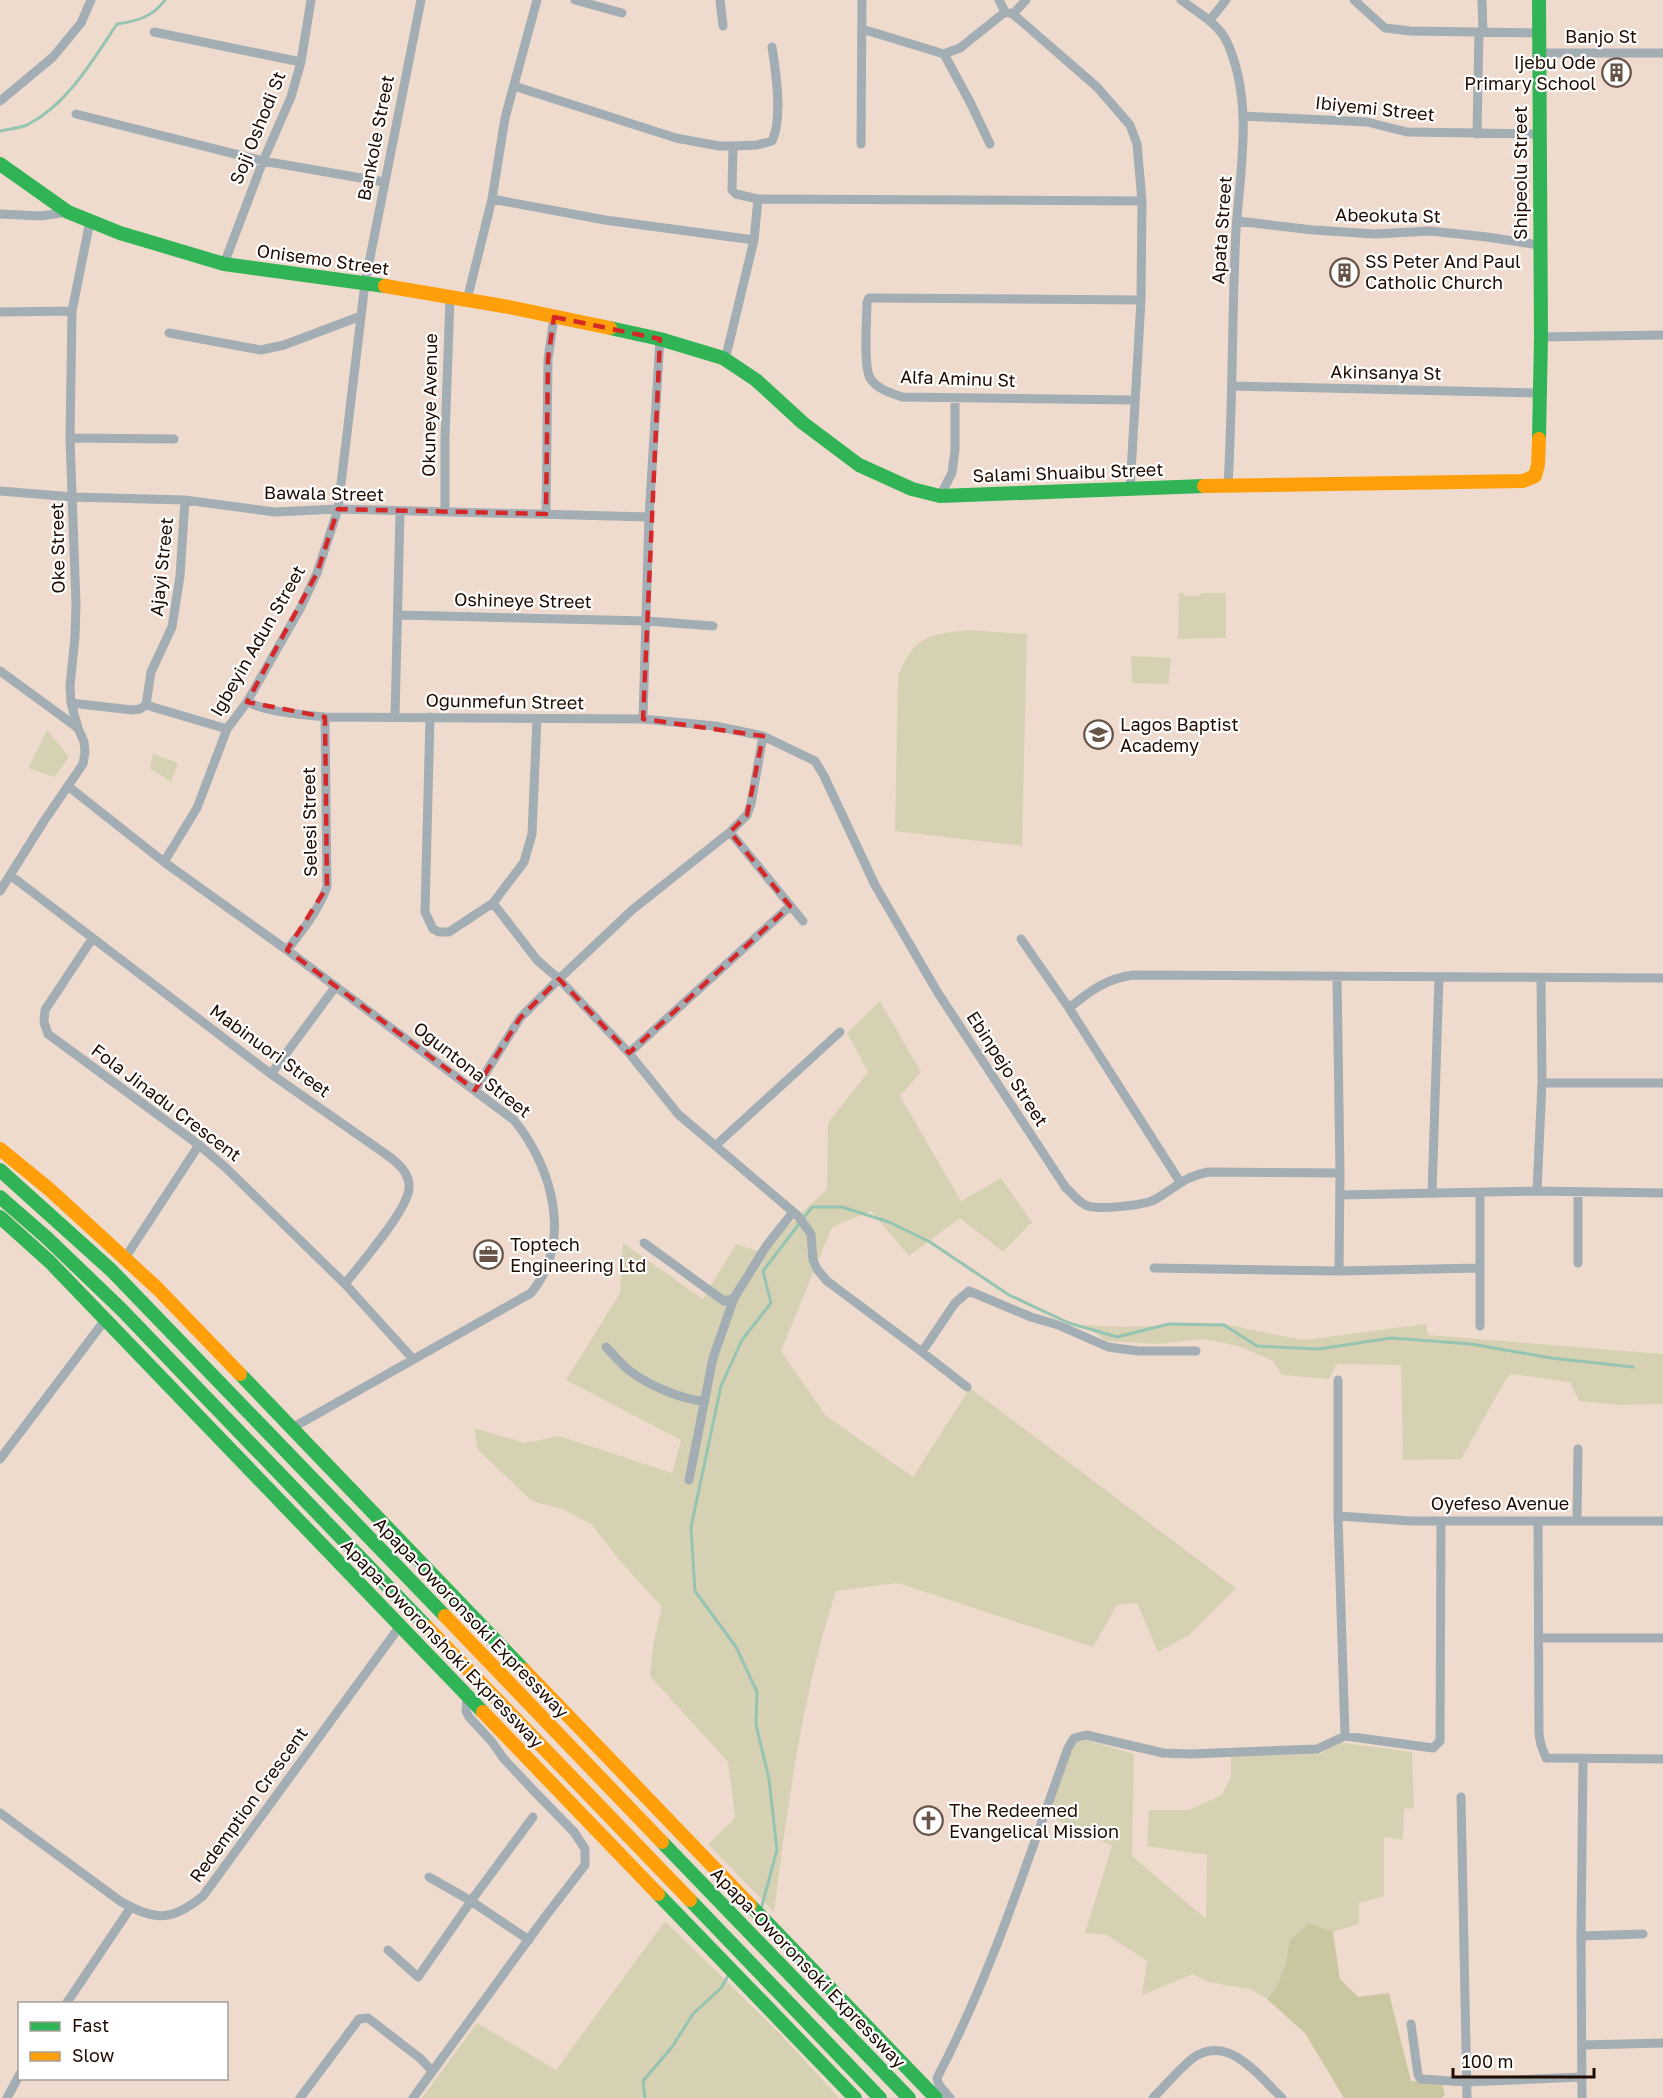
<svg xmlns="http://www.w3.org/2000/svg" width="1663" height="2098" viewBox="0 0 1663 2098" font-family="'Golos Text',sans-serif">
  <style>
    .green { fill: #d6d1b3 }
    .forest { fill: #cac7a0 }
    .lines { fill: none; stroke-linecap: round; stroke-linejoin: round }
    .stream { stroke: #95c4b2; stroke-width: 3 }
    .street { stroke: #a3adb4; stroke-width: 9 }
    .fast { stroke: #30b455; stroke-width: 14 }
    .slow { stroke: #ff9f0a; stroke-width: 14 }
    .marked { fill: none; stroke: #d62828; stroke-width: 4.5; stroke-dasharray: 12 8; stroke-linejoin: round }
    .labels { text-anchor: middle; stroke-width: 4.5; stroke-linejoin: round; paint-order: stroke }
    .street-label { font-size: 18px; fill: #200c00; stroke: #fff }
    .poi-label { font-size: 18px; fill: #200c00; stroke: #fff; text-anchor: start }
  </style>
  <rect width="100%" height="100%" fill="#efdbcd"/>
  <path class="green" d="M1179 593H1183L1184 596H1200L1201 593H1226V638L1178 639Z
    M968 630 1027 634 1022 846 895 831 898 676C915 636 926 635 968 630Z
    M1131 656 1171 658 1168 684 1132 683Z
    M47 730 69 757 54 777 28 768Z
    M153 754 178 763 171 782 150 768Z
    M880 1001 921 1072 900 1096 961 1201 1001 1178 1032 1222 1003 1252 960 1218 909 1256 871 1211 832 1227 781 1351 826 1416 913 1477 970 1388 1236 1588 1189 1635 1158 1652 1137 1603 1117 1605 1093 1647 898 1583 836 1591C802 1695 788 1804 774 1912L708 1844 735 1818 728 1762 650 1676 653 1645 662 1607 621 1562 591 1524 562 1509 532 1501 478 1450 474 1428 525 1443 559 1436 672 1473 681 1440 566 1380 620 1293 623 1243 703 1299 736 1244 761 1252 827 1189 828 1123 868 1072 847 1033Z
    M1223 1324 1303 1340 1426 1324 1428 1335 1663 1354V1404L1620 1405 1579 1401 1570 1382 1511 1374 1506 1379 1461 1459 1403 1460 1401 1365 1337 1364 1329 1379 1282 1375 1273 1361 1238 1346 1203 1339 1157 1344 1106 1341 1085 1325 1122 1327Z
    M1075 1737 1134 1754 1132 1856 1206 1919 1207 1855 1147 1846 1149 1810H1189L1222 1795 1231 1776V1756L1322 1753 1337 1742 1412 1752 1414 1808 1404 1809 1403 1840 1384 1837V1896L1359 1903V1924L1333 1932 1307 1924 1289 1941 1286 1963 1278 1984 1267 1999 1249 1989 1208 1982 1193 1974 1142 1995 1147 1961 1107 1935 1085 1933 1112 1846 1045 1814Z
    M665 1921 781 2035 839 2098H422L477 2023 556 2070Z"/>
  <path class="forest" d="M1308 1923 1333 1932 1340 1979 1358 1997 1389 1993 1411 2081 1441 2080 1445 2095 1441 2098H1344L1305 2033 1267 1999 1278 1984 1286 1963 1289 1941Z"/>
  <g class="lines">
    <path class="stream" d="M0 131C9 129 20 128 27 125 68 104 92 61 117 24 137 21 153 17 165 0
      M761 1909 777 1850 769 1779 756 1725 757 1692 736 1647 695 1591 691 1527 721 1386 742 1340 771 1303 763 1271 812 1207H842L889 1222 930 1242 1009 1295 1069 1323 1117 1337 1169 1324 1224 1325 1257 1346 1319 1349 1391 1338 1471 1344 1551 1358 1633 1367
      M645 2098 643 2081 672 2047 693 2014 721 1988 729 1974"/>
    <path class="street" d="M575 0 622 13
      M720 0 723 26
      M999 0 1005 12 1013 14 1097 87 1130 125 1137 144 1142 201 1141 300 1130 490
      M1181 0C1197 12 1218 23 1227 42 1252 97 1242 160 1237 217 1235 238 1235 260 1234 281 1232 349 1232 417 1228 485
      M1354 0 1385 28 1410 31 1539 33
      M1482 0 1483 32
      M1013 14 1026 0
      M1210 20 1226 0
      M862 29 944 54 960 48 1005 12
      M154 32 301 62
      M1539 53H1663
      M944 54 971 104 990 144
      M514 86 676 138 719 146H733L732 190 736 194 758 199 1142 201
      M0 101 53 57 81 23 91 0
      M76 114 263 161 384 182
      M1243 116 1367 122 1407 132 1539 134
      M1477 134 1479 32
      M861 144 862 0
      M733 146 757 145 772 141C783 119 776 72 772 47
      M492 199 605 220 754 240 727 352 723 358
      M0 214 41 216 68 212
      M1237 221 1313 230 1375 234 1430 231 1487 237 1539 245
      M754 240 758 199
      M224 264 263 161 291 97 301 62 311 0
      M467 300 492 199 505 118 537 0
      M0 312 72 311 90 221
      M169 333 261 350 284 345 361 316
      M1541 337 1663 335
      M1233 386 1539 393
      M1134 400 902 397C890 393 877 389 870 378 863 365 867 318 867 302L869 298H874L1141 300
      M70 438 174 439
      M0 491 73 497 185 500 275 512 338 509 649 517
      M940 496 952 473 955 450V398
      M445 512V438L450 298
      M546 514 548 359 554 317
      M399 615 647 621 713 626
      M0 671 78 728
      M247 702C271 713 298 714 325 717L643 719 715 726 763 736 790 749 815 761 824 776 875 885 938 993 1066 1188C1072 1193 1080 1204 1088 1206 1099 1210 1144 1205 1154 1200 1176 1188 1181 1178 1208 1172L1340 1173
      M71 703 132 710 140 709 146 705 227 729
      M146 705 151 672 172 627 180 576 185 500
      M395 717 400 512
      M430 717 425 912 433 929 439 932H449L493 903 524 862 532 834 537 719
      M643 719 649 517 660 339
      M69 787 164 862 287 950 514 1120C553 1168 573 1242 531 1293L292 1428
      M730 832 803 921
      M164 862 197 808 227 729 247 702 301 607 317 573 338 509 365 283 421 0
      M10 875 271 1074 387 1155C398 1163 410 1173 409 1188 408 1210 360 1264 345 1284
      M0 891 44 821 83 764 85 752 84 742 78 728 71 703 70 686 75 637 76 604 70 438 72 311
      M493 903 537 960 559 979 629 1053 678 1114 798 1216 811 1234 813 1260 817 1269 827 1281 922 1352 955 1303 969 1291 1031 1317 1058 1325 1108 1347 1138 1351H1196
      M92 939 45 1010 44 1022 48 1034 199 1145 225 1167 345 1284 413 1359
      M1021 939 1069 1008 1180 1182
      M287 950C303 930 318 911 327 887L325 717
      M1337 977 1340 1173 1339 1271
      M1069 1008C1090 991 1107 978 1134 975L1663 978
      M629 1053 790 906
      M271 1074 336 986
      M1542 1083H1663
      M475 1090 520 1018 559 979 632 910 730 832 747 815 751 804 763 736
      M716 1145 840 1032
      M1537 1191 1542 1083 1541 978
      M1480 1192V1326
      M1432 1193 1439 977
      M1340 1195 1536 1191 1663 1193
      M644 1243 724 1301 734 1298 767 1245 793 1212
      M125 1258 199 1145
      M1578 1263V1192
      M1154 1268 1339 1271 1480 1268
      M606 1347C614 1355 621 1364 630 1371 648 1385 682 1400 705 1401
      M922 1352 967 1387
      M1338 1380V1516L1345 1736
      M0 1459 105 1320
      M689 1480 713 1358 734 1298
      M1338 1516 1411 1521H1663
      M1538 1521 1539 1734 1541 1745 1546 1758 1663 1759
      M1577 1521 1578 1449
      M1539 1638H1663
      M1461 1797 1467 2098
      M0 1813 120 1901C155 1921 171 1922 203 1896L400 1626
      M429 1877 471 1901 533 1817
      M1581 1936 1643 1934
      M388 1950 418 1977 471 1901 529 1940
      M66 2004 131 1907
      M1411 2024 1418 2075 1421 2079 1467 2082 1581 2077
      M1582 2045 1663 2043
      M7 2098 20 2074
      M300 2098 359 2019 368 2018 421 2059 432 2071
      M413 2098 545 1917 585 1865V1849L574 1832 534 1791 504 1759 492 1742 469 1717 466 1711 467 1695
      M950 2098 939 2085 937 2078C992 1973 1028 1859 1068 1748L1074 1738 1086 1735 1163 1753 1190 1754 1317 1749 1345 1736 1433 1748 1440 1741 1441 1521
      M1153 2098C1166 2085 1179 2069 1193 2058 1228 2033 1259 2076 1282 2098
      M1582 2098 1581 1936 1583 1760"/>
    <path class="fast" d="M0 164 68 212 120 233 224 264 385 286
      M610 328 660 339 723 358 756 380 803 423 859 465 912 489 940 496 1204 486
      M1539 439 1541 337 1539 0
      M0 1170 111 1270 445 1616
      M0 1197 47 1238 121 1309 427 1627
      M0 1217 50 1262 483 1712
      M240 1374 524 1670
      M662 1842 909 2098
      M658 1894 855 2098
      M690 1900 880 2098
      M750 1905 936 2098"/>
    <path class="slow" d="M385 286 509 307 610 328
      M1204 486 1523 481 1535 476 1538 465 1539 439
      M0 1149 49 1189 157 1288 240 1374
      M445 1616 662 1842
      M427 1627 690 1900
      M524 1670 750 1905
      M483 1712 658 1894"/>
  </g>
  <path class="marked" d="M554 317 660 339 643 719 763 736 747 815 730 832 790 906 629 1053 559 979 520 1018 475 1090 287 950 327 887 325 717 247 702 317 573 338 509 546 514 548 359Z"/>
  <defs>
    <symbol id="building-ring" viewBox="-11 -11 22 22"><circle r="9.5" fill="#fff" stroke="#685448" stroke-width="1.5"/><path d="M-4-6H4V6H1V3H-1V6H-4ZM-2.5-4.3h1.7v1.8h-1.7ZM.8-4.3h1.7v1.8H.8ZM-2.5-1h1.7V.8h-1.7ZM.8-1h1.7V.8H.8Z" fill="#685448"/></symbol>
    <symbol id="school-ring" viewBox="-11 -11 22 22"><circle r="9.5" fill="#fff" stroke="#685448" stroke-width="1.5"/><path d="M0-5L7-2L0 1L-7-2ZM-4 1L0 2.5L4 1V4Q0 6-4 4Z" fill="#685448"/></symbol>
    <symbol id="office-ring" viewBox="-11 -11 22 22"><circle r="9.5" fill="#fff" stroke="#685448" stroke-width="1.5"/><path d="M-6-3h4V-5.5h4V-3h4V5H-6ZM-1-4.5V-3h2v-1.5ZM-6 0V1H6V0Z" fill="#685448"/></symbol>
    <symbol id="church-ring" viewBox="-11 -11 22 22"><circle r="9.5" fill="#fff" stroke="#685448" stroke-width="1.5"/><path d="M-1.2-6h2.4v3.5h3.3v2.4h-3.3V6h-2.4V-.1h-3.3v-2.4h3.3Z" fill="#685448"/></symbol>
  </defs>
  <g fill-rule="evenodd">
    <use href="#building-ring" x="1600" y="56" width="33" height="33"/>
    <use href="#building-ring" x="1328" y="256" width="33" height="33"/>
    <use href="#school-ring" x="1082" y="718" width="33" height="33"/>
    <use href="#office-ring" x="472" y="1238" width="33" height="33"/>
    <use href="#church-ring" x="912" y="1804" width="33" height="33"/>
  </g>
  <g class="labels">
    <g class="street-label">
      <text x="1601" y="43">Banjo St</text>
      <text transform="translate(1375 109) rotate(6)" y="6">Ibiyemi Street</text>
      <text transform="translate(258 128) rotate(-68)" y="6">Soji Oshodi St</text>
      <text transform="translate(376 138) rotate(-79)" y="6">Bankole Street</text>
      <text transform="translate(1521 173) rotate(-90)" y="6">Shipeolu Street</text>
      <text transform="translate(1388 216) rotate(1)" y="6">Abeokuta St</text>
      <text transform="translate(1222 230) rotate(-86)" y="6">Apata Street</text>
      <text transform="translate(323 260) rotate(8)" y="6">Onisemo Street</text>
      <text transform="translate(1386 373) rotate(1)" y="6">Akinsanya St</text>
      <text transform="translate(958 379) rotate(2)" y="6">Alfa Aminu St</text>
      <text transform="translate(430 405) rotate(-89)" y="6">Okuneye Avenue</text>
      <text transform="translate(1068 473) rotate(-2)" y="6">Salami Shuaibu Street</text>
      <text transform="translate(324 494) rotate(1)" y="6">Bawala Street</text>
      <text transform="translate(58 548) rotate(-91)" y="6">Oke Street</text>
      <text transform="translate(162 567) rotate(-84)" y="6">Ajayi Street</text>
      <text transform="translate(523 601) rotate(1)" y="6">Oshineye Street</text>
      <text transform="translate(258 641) rotate(-60)" y="6">Igbeyin Adun Street</text>
      <text transform="translate(505 702) rotate(1)" y="6">Ogunmefun Street</text>
      <text transform="translate(310 822) rotate(-91)" y="6">Selesi Street</text>
      <text transform="translate(270 1051) rotate(36)" y="6">Mabinuori Street</text>
      <text transform="translate(1007 1069) rotate(57)" y="6">Ebinpejo Street</text>
      <text transform="translate(472 1070) rotate(38)" y="6">Oguntona Street</text>
      <text transform="translate(166 1103) rotate(37)" y="6">Fola Jinadu Crescent</text>
      <text x="1500" y="1510">Oyefeso Avenue</text>
      <text transform="translate(471 1618) rotate(46)" y="6">Apapa-Oworonsoki Expressway</text>
      <text transform="translate(442 1644) rotate(46)" y="6">Apapa-Oworonshoki Expressway</text>
      <text transform="translate(249 1805) rotate(-54)" y="6">Redemption Crescent</text>
      <text transform="translate(808 1968) rotate(46)" y="6">Apapa-Oworonsoki Expressway</text>
    </g>
    <g class="poi-label">
      <text x="1596" y="69" text-anchor="end">Ijebu Ode<tspan x="1596" dy="21">Primary School</tspan></text>
      <text x="1365" y="268">SS Peter And Paul<tspan x="1365" dy="21">Catholic Church</tspan></text>
      <text x="1120" y="731">Lagos Baptist<tspan x="1120" dy="21">Academy</tspan></text>
      <text x="510" y="1251">Toptech<tspan x="510" dy="21">Engineering Ltd</tspan></text>
      <text x="949" y="1817">The Redeemed<tspan x="949" dy="21">Evangelical Mission</tspan></text>
    </g>
  </g>
  <rect x="18" y="2002" width="210" height="78" fill="#ffffff" stroke="#a69e99" stroke-width="1.5"/>
  <rect x="30" y="2022" width="30" height="9" fill="#30b455" stroke="#a69e99" stroke-width="1.5"/>
  <text x="72" y="2032" font-size="18" fill="#200c00">Fast</text>
  <rect x="30" y="2052" width="30" height="9" fill="#ff9f0a" stroke="#a69e99" stroke-width="1.5"/>
  <text x="72" y="2062" font-size="18" fill="#200c00">Slow</text>
  <path d="M1453 2068v9h141v-9" fill="none" stroke="#200c00" stroke-width="3"/>
  <text x="1462" y="2068" font-size="18" fill="#200c00" stroke="#ffffff" stroke-width="4.5" paint-order="stroke">100 m</text>
</svg>
